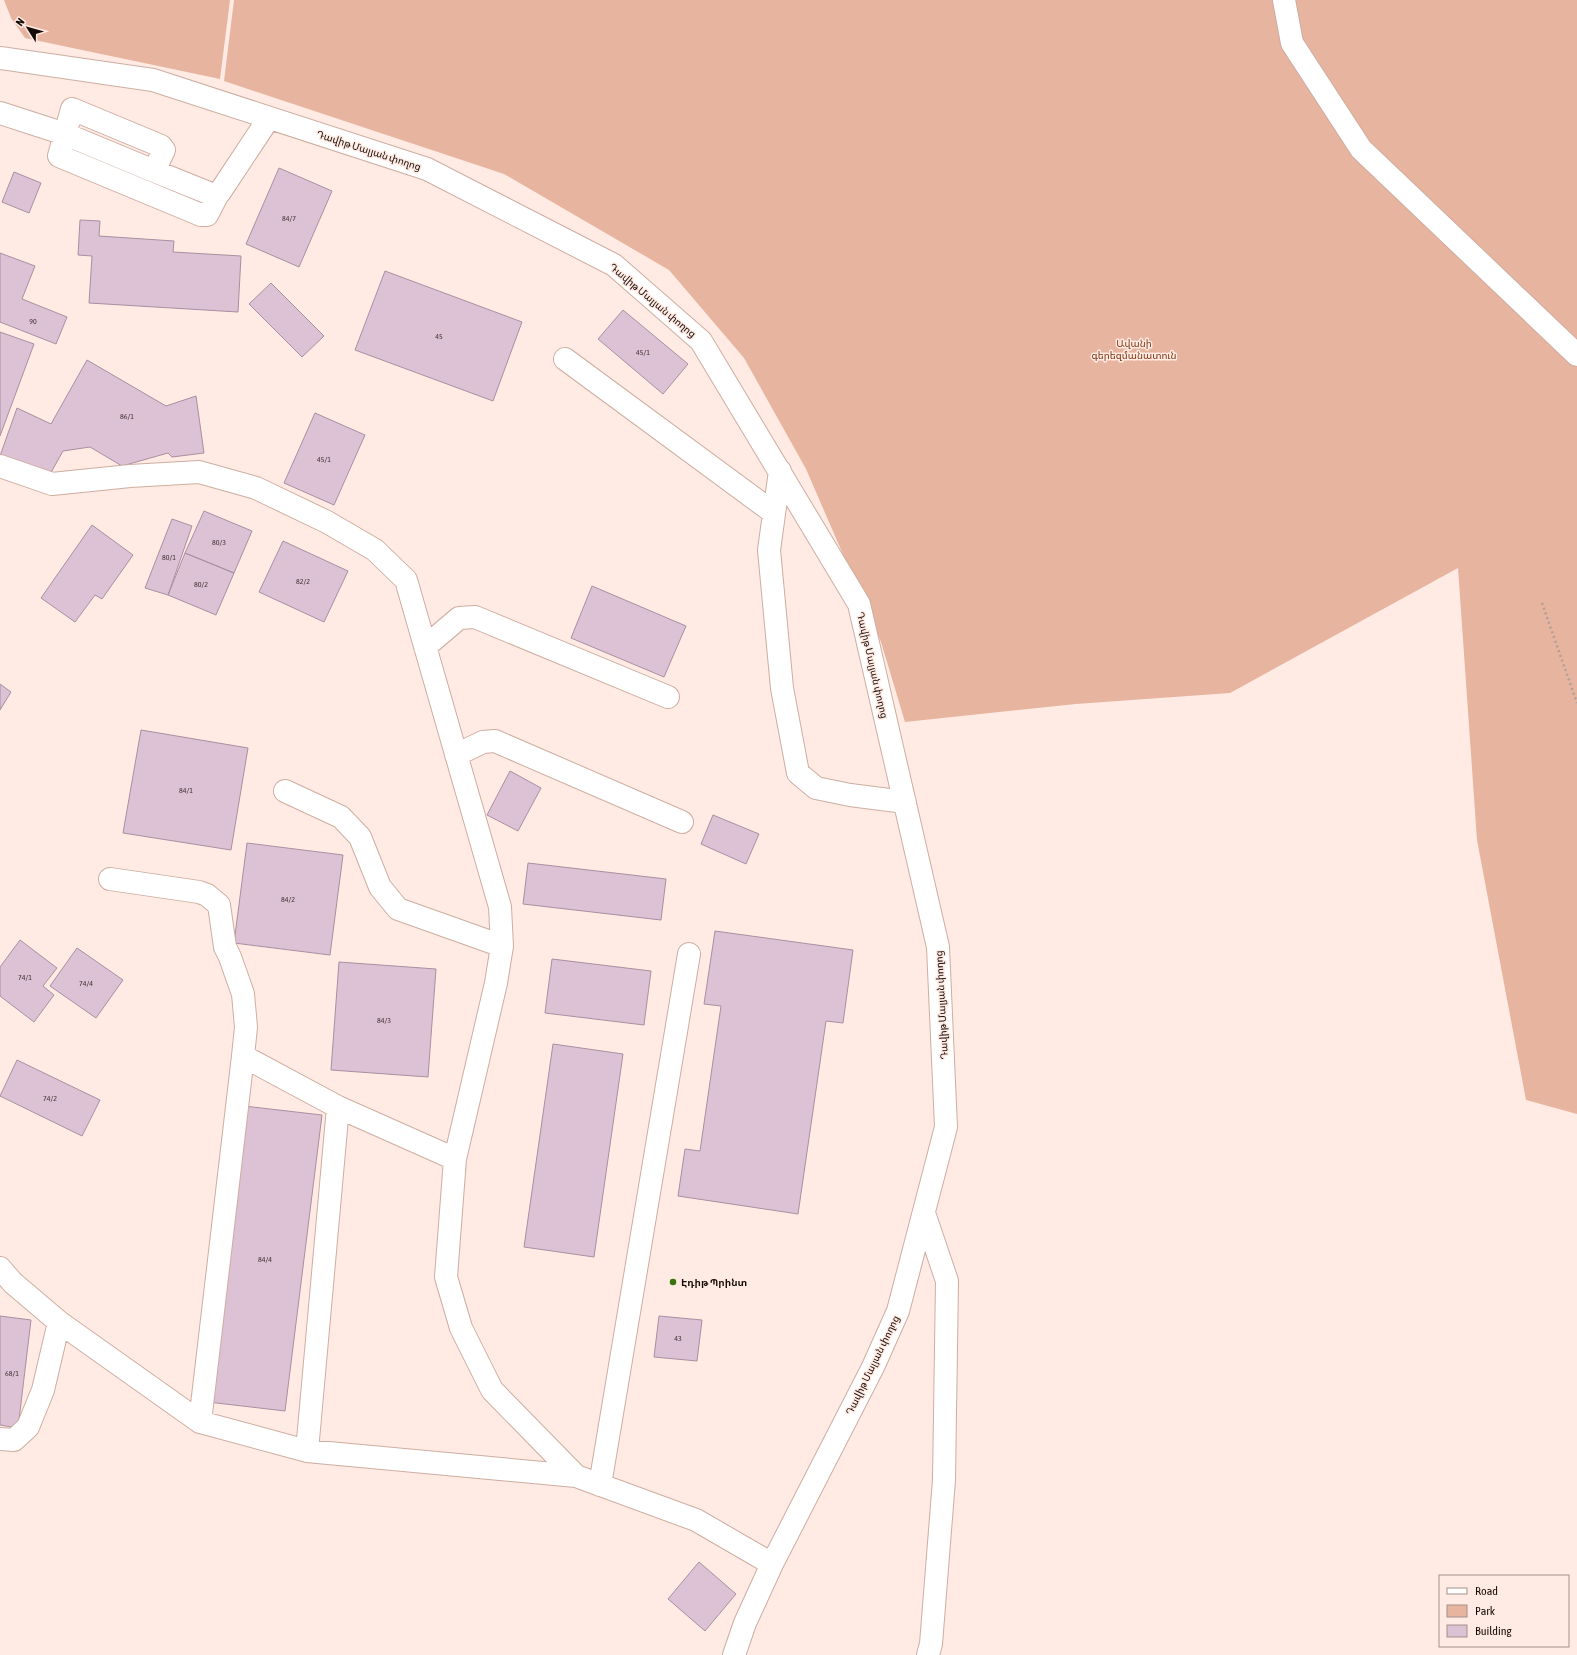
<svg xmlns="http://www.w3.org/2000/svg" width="1577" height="1655" viewBox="0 0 1577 1655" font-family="'Asap Condensed','Noto Sans Armenian',sans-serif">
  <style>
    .green { fill: #e7b4a0 }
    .building { fill: #ddc1d4; stroke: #a98fa1 }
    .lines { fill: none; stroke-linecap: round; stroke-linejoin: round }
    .minor-casing { stroke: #cdada1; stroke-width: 24 }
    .path { stroke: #b09f98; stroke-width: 2.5; stroke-dasharray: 2 3; stroke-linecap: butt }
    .minor { stroke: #fff; stroke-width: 22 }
    .poi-dot { fill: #36730b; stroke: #ffebe3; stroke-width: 1.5 }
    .labels { text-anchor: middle; stroke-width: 3; stroke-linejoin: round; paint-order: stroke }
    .number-label { font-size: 8px; fill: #48383a }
    .street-label { font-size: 10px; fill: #160b07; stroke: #ffebe3 }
    .park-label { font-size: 10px; fill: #833712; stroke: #ffebe3 }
    .poi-label { font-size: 10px; font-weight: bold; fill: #160b07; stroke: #ffebe3; text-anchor: start }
  </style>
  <rect width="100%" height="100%" fill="#ffebe3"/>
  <path class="green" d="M4 0H230L220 79 25 38 11 18Z
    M234 0H1577V1114L1526 1100 1477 840 1458 568 1230 693 1076 704 905 722 881 642 806 469 744 358 669 270 504 174 224 81Z"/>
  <path class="building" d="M279 168 332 191 299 267 246 244Z
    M14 172 41 183 29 213 2 202Z
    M80 220 100 221 99 236 174 241 173 252 241 256 238 312 89 303 92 256 78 255Z
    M0 253 35 266 22 299 67 317 56 344 0 322Z
    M385 271 522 322 493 401 355 350Z
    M271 283 324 336 302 357 249 304Z
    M623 310 688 364 663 394 598 339Z
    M0 332 34 344 0 436Z
    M87 360 166 406 196 396 204 453 172 457 168 453 122 466 90 447 63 451 49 476 0 456 17 408 51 424Z
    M315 413 365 435 334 505 284 483Z
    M204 511 252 531 234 573 185 553Z
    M172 519 192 526 168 595 145 588Z
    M92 525 133 555 102 599 95 595 75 622 41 598Z
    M283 541 348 571 324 622 259 592Z
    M185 553 234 573 216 615 168 595Z
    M592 586 686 626 664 677 571 638Z
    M0 684 11 692 0 710Z
    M141 730 248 748 231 850 123 833Z
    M510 771 541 788 518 831 487 815Z
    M713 815 759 834 746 864 701 844Z
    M247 843 343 855 330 955 234 943Z
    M528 863 666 879 661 920 523 904Z
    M715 931 853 950 843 1023 826 1021 798 1214 678 1196 685 1149 700 1151 721 1006 704 1004Z
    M20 940 57 968 43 986 54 995 34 1022 0 996V967Z
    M77 948 123 980 96 1018 50 986Z
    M552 959 651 971 644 1025 545 1013Z
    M339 962 436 969 428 1077 331 1070Z
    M553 1044 623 1054 594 1257 524 1247Z
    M17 1060 100 1100 82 1136 0 1096Z
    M244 1106 322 1115 285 1411 208 1402Z
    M0 1316 31 1320 18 1428 0 1425Z
    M659 1316 702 1320 697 1361 654 1357Z
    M699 1562 736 1594 705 1631 668 1599Z"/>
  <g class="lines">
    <defs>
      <path id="minor" d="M1284 0 1292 43 1361 149 1577 355
        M0 58 153 80 427 169 614 265 701 341 859 604 938 947 946 1127 898 1311 873 1367 772 1564 745 1623 734 1655
        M0 113 65 134 154 171
        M217 196 207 215H201L59 156 72 109 161 146 164 150 154 171 216 196 220 192 269 118
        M565 359 774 513
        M0 466 52 484 130 476 199 472 256 488 327 522 375 550 406 580 500 907 502 946 496 983 455 1159 446 1277 461 1328 492 1390 576 1476
        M780 471 769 550 782 688 798 773 816 788 850 795 905 802
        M425 647 459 618 475 617 668 697
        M456 755 483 742 495 741 682 822
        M285 791 341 817 360 837 380 887 398 909 502 946
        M110 879 199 892 207 895 219 905 225 947 230 957 243 994 246 1027 243 1056 338 1107 455 1159
        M924 1213 947 1281 944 1480 931 1644 928 1655
        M0 1268 13 1283 59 1322 200 1422 307 1451 576 1476 696 1520 772 1564
        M200 1422 243 1056
        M0 1439 14 1440 28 1427 43 1390 59 1322
        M307 1451 338 1107
        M600 1485 689 954"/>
    </defs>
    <use href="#minor" class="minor-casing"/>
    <path class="path" d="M1542 603 1577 703"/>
    <use href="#minor" class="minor"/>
  </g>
  <circle class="poi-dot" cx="673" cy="1282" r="4"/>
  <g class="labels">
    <g class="number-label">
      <text x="289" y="221">84/7</text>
      <text x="33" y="324">90</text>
      <text x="439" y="339">45</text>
      <text x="643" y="355">45/1</text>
      <text x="127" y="419">86/1</text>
      <text x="324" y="462">45/1</text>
      <text x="219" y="545">80/3</text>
      <text x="169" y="560">80/1</text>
      <text x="303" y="584">82/2</text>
      <text x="201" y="587">80/2</text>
      <text x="186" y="793">84/1</text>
      <text x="288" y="902">84/2</text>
      <text x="25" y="980">74/1</text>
      <text x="86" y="986">74/4</text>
      <text x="384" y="1023">84/3</text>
      <text x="50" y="1101">74/2</text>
      <text x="265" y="1262">84/4</text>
      <text x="678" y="1341">43</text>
      <text x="12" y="1376">68/1</text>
    </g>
    <g class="street-label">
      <text transform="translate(369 150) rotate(18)" y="4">Դավիթ Մալյան փողոց</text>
      <text transform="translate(653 300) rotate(40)" y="4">Դավիթ Մալյան փողոց</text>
      <text transform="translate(873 665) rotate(77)" y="4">Դավիթ Մալյան փողոց</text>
      <text transform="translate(941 1005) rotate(-93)" y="4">Դավիթ Մալյան փողոց</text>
      <text transform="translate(872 1365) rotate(-64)" y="4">Դավիթ Մալյան փողոց</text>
    </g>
    <g class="park-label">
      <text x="1134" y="347">Ավանի<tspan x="1134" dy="12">գերեզմանատուն</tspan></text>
    </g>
    <g class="poi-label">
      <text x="681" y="1286">Էդիթ Պրինտ</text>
    </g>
  </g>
  <rect x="1439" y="1575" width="130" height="72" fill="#ffebe3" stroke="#a2918b"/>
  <rect x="1447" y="1588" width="20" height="6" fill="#ffffff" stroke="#a2918b"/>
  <text x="1475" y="1595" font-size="12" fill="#160b07">Road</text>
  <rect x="1447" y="1605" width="20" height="12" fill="#e7b4a0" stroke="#a2918b"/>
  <text x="1475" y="1615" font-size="12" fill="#160b07">Park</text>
  <rect x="1447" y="1625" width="20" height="12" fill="#ddc1d4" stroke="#a2918b"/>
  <text x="1475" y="1635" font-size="12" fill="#160b07">Building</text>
  <g transform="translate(28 28) rotate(307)" stroke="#ffebe3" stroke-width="3" paint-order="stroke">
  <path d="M0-3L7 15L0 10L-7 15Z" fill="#160b07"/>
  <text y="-6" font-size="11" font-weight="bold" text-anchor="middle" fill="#160b07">N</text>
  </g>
</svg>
